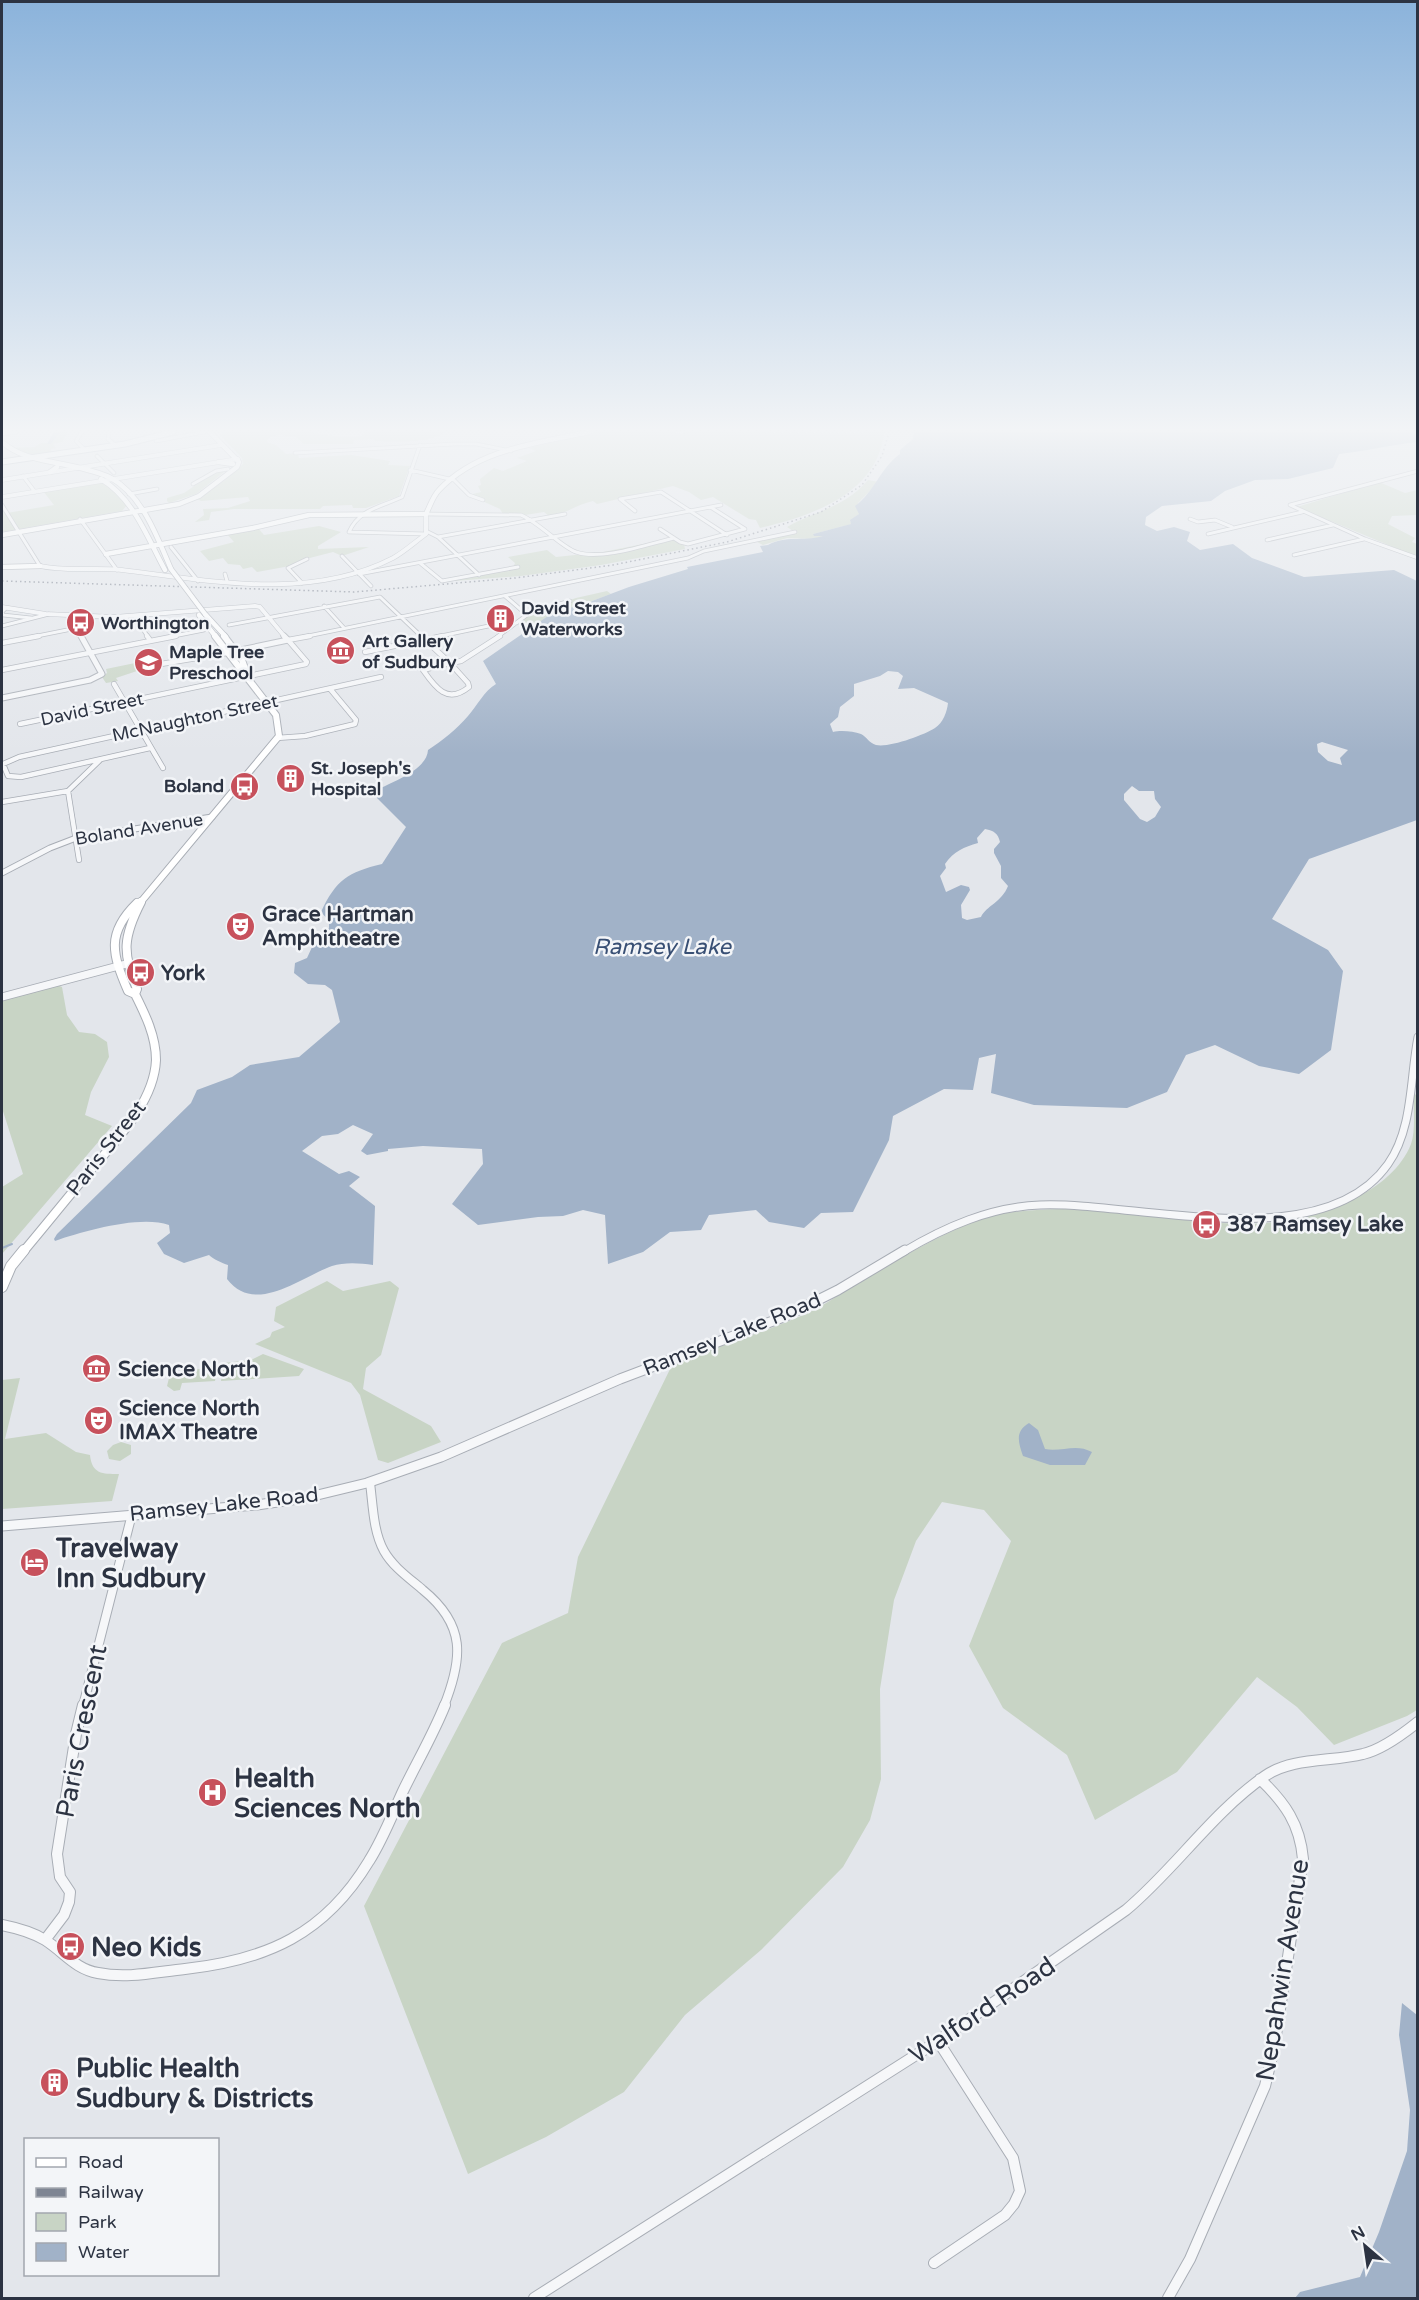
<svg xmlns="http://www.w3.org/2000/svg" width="1419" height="2300" viewBox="0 0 1419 2300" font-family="'Varela Round',sans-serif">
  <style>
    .green { fill: #c8d4c5 }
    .water { fill: #a1b2c8; fill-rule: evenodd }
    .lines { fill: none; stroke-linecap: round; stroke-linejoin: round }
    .stream { stroke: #a1b2c8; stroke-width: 2 }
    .river { fill: #a1b2c8; fill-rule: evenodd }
    .minor-far3-casing { stroke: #a8adb5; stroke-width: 4.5 }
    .minor-far2-casing { stroke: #a8adb5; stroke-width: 6 }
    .minor-far1-casing { stroke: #a8adb5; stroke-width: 10 }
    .minor-casing { stroke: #a8adb5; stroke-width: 12 }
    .tertiary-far3-casing { stroke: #a8adb5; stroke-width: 5 }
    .tertiary-far2-casing { stroke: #a8adb5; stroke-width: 7 }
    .tertiary-far1-casing { stroke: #a8adb5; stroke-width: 9 }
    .tertiary-casing { stroke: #a8adb5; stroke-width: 11 }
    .secondary-far3-casing { stroke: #a8adb5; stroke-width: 6 }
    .secondary-far2-casing { stroke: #a8adb5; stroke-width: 8 }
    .secondary-far1-casing { stroke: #a8adb5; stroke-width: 10 }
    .secondary-casing { stroke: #a8adb5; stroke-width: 12 }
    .primary-casing { stroke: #a3aab6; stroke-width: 7 }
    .minor-far3 { stroke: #f6f7f9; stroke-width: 3 }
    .minor-far2 { stroke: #f6f7f9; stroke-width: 4.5 }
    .minor-far1 { stroke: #f6f7f9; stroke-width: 8 }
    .minor { stroke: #f6f7f9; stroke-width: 10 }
    .tertiary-far3 { stroke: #f6f7f9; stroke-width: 4 }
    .tertiary-far2 { stroke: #f6f7f9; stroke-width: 5 }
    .tertiary-far1 { stroke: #f6f7f9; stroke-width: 7 }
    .tertiary { stroke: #f6f7f9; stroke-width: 9 }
    .secondary-far3 { stroke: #fff; stroke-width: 4.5 }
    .secondary-far2 { stroke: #fff; stroke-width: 6 }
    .secondary-far1 { stroke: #fff; stroke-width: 8 }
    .secondary { stroke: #fff; stroke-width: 10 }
    .primary { stroke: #fff; stroke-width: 5 }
    .rail { stroke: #7e8593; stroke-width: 1.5; stroke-dasharray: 1.5 3; stroke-linecap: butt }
    .secondary-bridge-casing { stroke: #a8adb5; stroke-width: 6; stroke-linecap: butt }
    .secondary-bridge { stroke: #fff; stroke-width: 4.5 }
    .labels { text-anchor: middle; stroke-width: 5; stroke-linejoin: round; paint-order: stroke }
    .far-poi-label { font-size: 18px; font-weight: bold; fill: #2c3342; stroke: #f3f5f8; text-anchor: start }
    .far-street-label { font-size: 18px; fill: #2c3342; stroke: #f3f5f8 }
    .poi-label { font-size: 21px; font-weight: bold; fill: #2c3342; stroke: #f3f5f8; text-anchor: start }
    .street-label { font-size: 21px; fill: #2c3342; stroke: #f3f5f8 }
    .water-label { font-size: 22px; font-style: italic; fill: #384f74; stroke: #f3f5f8 }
    .near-poi-label { font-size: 26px; font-weight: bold; fill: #2c3342; stroke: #f3f5f8; text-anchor: start }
    .near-street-label { font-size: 26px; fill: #2c3342; stroke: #f3f5f8 }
  </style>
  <rect width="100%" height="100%" fill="#e3e6eb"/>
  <path class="green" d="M54 432H68L62 442 53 444 56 448 51 449 53 455 31 458 8 448 35 447 41 443H48Z
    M229 432C255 432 284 428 310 432 327 435 346 439 365 435L364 432H444C432 444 393 441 376 441L372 439 354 440 353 444H304L296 437 279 435 268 438 267 442 276 445 286 454 298 453 299 458 351 455 390 461 388 465 410 466 399 496 366 508H353L352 505 323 506 320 509H234L211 512 209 520 195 522 204 515 203 509 228 508 250 501 248 497 201 501 197 499 224 481 243 464 242 458 219 434Z
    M596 432 857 433 884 432C878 494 811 516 760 528L756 520 749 519 713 497 701 500 689 492 673 486 597 504 593 501C578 504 567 513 550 517L544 512 525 515 503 514 500 509 469 495 481 492 478 486 481 485 480 479 494 468 503 471 527 461 517 458 536 451 529 448Z
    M228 469 196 494 169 503 167 501V498L184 493 216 471Z
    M868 480 879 482 858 503 859 514 850 521 852 524 813 534 824 536 813 539 787 538 763 545 753 540 793 531 787 527C817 510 844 508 868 480Z
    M105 481 127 505 122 511 2 532V506L7 513 54 505 43 491Z
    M1379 482 1405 493 1417 490V515L1392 516 1388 524 1415 538 1412 542 1417 544V557L1297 507Z
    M319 526 341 532 318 546V549L369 547 342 556 333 552 302 560 290 566 257 572 252 567 243 569 240 565 228 564 223 558 209 561 200 551 234 542 226 533 257 527 264 535Z
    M673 538 684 544 685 549 601 565 521 576 440 582 513 568 515 563 508 557 547 550 556 557 603 552Z
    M607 591 611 594 592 601 589 605 553 613 535 626 519 623 527 615 576 598Z
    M140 662 143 667 140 670 116 678 118 681 106 683 102 677 107 673 106 669Z
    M51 982 62 987 67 1015 79 1032 95 1034 107 1042 109 1057 91 1092 85 1115 112 1126 2 1254V1187L23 1174 2 1108V999Z
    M1414 1094 1417 1095V1710L1407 1716 1334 1745 1297 1707 1257 1677 1177 1772 1095 1820 1067 1755 1003 1708 969 1646 1011 1541 984 1510 942 1502 916 1541 894 1600 880 1689 881 1779 870 1820 843 1867 761 1950 685 2015 624 2092 546 2137 468 2174 364 1906 502 1643 568 1613 578 1557 673 1363C718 1347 765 1332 808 1313 823 1306 837 1296 851 1287 896 1261 942 1231 992 1216 1007 1212 1021 1211 1037 1210 1107 1205 1174 1223 1244 1224 1299 1224 1389 1200 1411 1144 1416 1130 1413 1109 1414 1094Z
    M327 1281 343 1291 390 1281 399 1288 381 1355 366 1368 363 1389 431 1426 441 1442 388 1463 378 1460 360 1395 351 1383 255 1344 270 1337 272 1332 285 1327 274 1321 276 1307Z
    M263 1354 304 1369 299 1376 221 1381 224 1363 251 1360Z
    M212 1364 218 1365 215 1381 182 1383 180 1390 174 1391 167 1386 170 1374 205 1368Z
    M20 1378 5 1439 46 1433 76 1452 90 1455C92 1474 102 1474 119 1474L112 1501 2 1509V1380Z
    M121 1442 131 1445V1454L120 1461 109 1459 107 1451 113 1445Z"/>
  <path class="water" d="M914 432H1409L1417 435V442C1391 445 1366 451 1339 454L1333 468 1288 479 1255 480 1225 491 1211 501 1162 506 1146 517 1145 525 1157 531 1174 527 1190 532 1187 541 1200 550 1233 544 1252 558 1304 577 1394 570 1417 581V820L1309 859 1272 919 1328 950 1343 971 1331 1050 1299 1074 1259 1066 1215 1045 1186 1055 1167 1092 1127 1108 1034 1105 991 1093 996 1054 979 1058 973 1090 944 1089 893 1116 889 1140 853 1212 821 1213 804 1228 769 1222 756 1210 709 1215 701 1230 670 1232 643 1252 608 1264 605 1215 583 1210 563 1216 538 1217 478 1225 452 1204 483 1164 482 1149 423 1146 388 1149V1151L367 1155 361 1151 373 1134 353 1125 338 1134 322 1136 302 1151 339 1174 349 1171 360 1177 349 1186 375 1206 373 1265C360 1263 344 1262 332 1266 301 1277 255 1316 227 1279L228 1265C222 1263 213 1259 209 1255L184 1263 164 1254 157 1243 170 1233 169 1225C140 1215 84 1231 55 1241L54 1239 57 1234 191 1103 197 1090 232 1077 250 1065 299 1057 340 1022 332 990 325 985 308 984 294 973 295 963 307 958 313 945 329 928V921L321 912C336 880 348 872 382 864L406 827 377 798V790C392 782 427 770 428 750 443 740 456 730 468 716 477 706 484 691 496 684L483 661 551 614 576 606 588 605 592 601 629 587 688 569 687 567 763 552 760 546 768 545C786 535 802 542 823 536H814L813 534 851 524 850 520 859 514 855 506C874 493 880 468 900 454V450L913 439ZM888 671 898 672 903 676 898 689 914 688 948 703C947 712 943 723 935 728 924 735 889 748 876 745 869 743 867 737 861 734 853 731 840 730 833 732L830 724 838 717 840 707 854 696V684L880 676ZM1322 742 1348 750 1340 758 1342 765 1328 761 1318 752 1317 744ZM1132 786 1139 791H1154L1155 799 1161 807 1155 817 1147 822 1140 819 1124 800V794ZM985 829C994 831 998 833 1000 842L994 849V853L1001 866V878L1008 886C1002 902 986 906 981 917L967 920 962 918 961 905 970 890 969 887 961 885 946 892 940 876 946 868 945 864C954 851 964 847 978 843L977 838Z
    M1029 1423 1038 1430 1045 1449C1062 1452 1076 1443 1092 1452L1085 1465H1050L1023 1456C1018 1442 1015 1431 1029 1423Z
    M1402 2003 1417 2015V2298H1295L1300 2292 1360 2277 1379 2232 1407 2151 1410 2110 1399 2035Z"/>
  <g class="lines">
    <path class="stream" d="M2 1248 12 1244"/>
    <path class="river" d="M54 432H60L51 444H47Z"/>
    <defs>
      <path id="minor-far3" d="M82 432 76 441 85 450
        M109 432 108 439 115 445
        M677 432H683
        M2 434 16 432
        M156 441 204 432
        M420 445 402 497C381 507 359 509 349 532L426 534
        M295 453 454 444H476L511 451
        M97 456 114 473
        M410 470 454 480 469 495 483 500
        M1418 471 1290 505 1365 539 1418 558
        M23 476 35 492
        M193 484 216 471 228 469
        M129 494 157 489
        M2 505 40 566
        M635 511 620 499 661 492 727 535
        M426 514 521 515C540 523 561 547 576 552 601 561 649 544 674 538
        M80 519 117 570
        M1190 519 1198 522 1215 520 1232 527
        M660 529 680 542 688 544 745 529 712 508
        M426 531 438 537 479 575
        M1208 534 1302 512
        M438 537 565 514
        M1267 540 1333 525
        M171 547 198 581
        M1294 555 1364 539
        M342 556 371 586
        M420 563 442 581 518 567
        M225 574 227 581
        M359 574 721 505
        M302 583 288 568 307 559
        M505 596 527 615
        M324 606 344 628
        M6 608 2 612 3 615 31 618
        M135 617 148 637
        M229 625 380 597 422 637
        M2 626 49 614
        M32 637 77 628
        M169 637 204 630
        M303 637 688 558 704 551 795 532
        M436 637 498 624 517 623
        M497 637 531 612 570 601"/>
      <path id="minor-far2" d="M147 636 150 640
        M421 636 450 663
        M2 643 39 636
        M365 652 443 636
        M450 663 468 683 469 687C447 705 435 687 423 670Z
        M450 663 461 661 500 636
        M143 667 227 653
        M2 670 176 636
        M114 684 163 768
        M20 724 306 664 307 662 288 640 310 636
        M277 738 305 736 355 724 356 720 331 690
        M150 748 21 777 8 776 3 764 19 757 381 677
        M68 791 79 860
        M68 791 100 760
        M2 802 68 791"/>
      <path id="minor-far1" d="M370 1483C373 1505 373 1531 384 1551 393 1567 409 1578 423 1590 466 1625 463 1658 444 1706
        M83 1706 132 1514"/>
      <path id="minor" d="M2 1925C17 1928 32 1932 45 1940 64 1952 75 1969 98 1973 127 1979 156 1972 185 1969 267 1960 325 1934 369 1861 383 1839 392 1815 403 1791 417 1762 433 1735 445 1705
        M45 1940 64 1915 69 1902 70 1892 60 1877 57 1854 76 1734 83 1705
        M934 2263 1005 2215 1014 2204 1020 2191 1013 2158 938 2041
        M534 2298 938 2041 1126 1910C1175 1869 1212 1813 1265 1776 1292 1757 1332 1762 1363 1754 1382 1750 1403 1734 1418 1722
        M1168 2298 1190 2259 1265 2086 1274 2048 1303 1859C1300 1824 1285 1803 1260 1779"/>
      <path id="tertiary-far3" d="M2 480 221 445
        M2 497 238 459
        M40 566C67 572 95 567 122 570 210 581 310 601 393 558 404 552 415 542 426 534V514
        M2 607 46 614 114 617 255 606 260 607 285 637
        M70 616 82 637"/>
      <path id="tertiary-far2" d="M284 636 288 640
        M231 652 288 640
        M2 698 90 680 102 674 81 636
        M2 873 50 848 76 838 212 817"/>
      <path id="tertiary-far1" d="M2 997 126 964
        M903 1252C945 1227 990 1207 1040 1205 1136 1201 1322 1258 1388 1164 1413 1129 1410 1078 1418 1037"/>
      <path id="tertiary" d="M2 1526 257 1505 305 1498 367 1483 441 1457 620 1379 786 1316 838 1290 905 1250"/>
      <path id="secondary-far3" d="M2 442C18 456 37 459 57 463 75 467 95 470 111 478 143 496 157 537 171 569
        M219 462 233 464
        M50 472 57 467
        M101 479C134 499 147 537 165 570
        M2 535 179 504 199 496 237 467 239 462 210 432
        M106 554 253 528 309 515 426 514C430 506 433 496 439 490 477 449 538 443 589 432
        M2 567 40 566
        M205 614 226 637
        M199 615 216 637"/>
      <path id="secondary-far2" d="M224 636 242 660 248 677
        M140 903 279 736 276 715 215 636"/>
      <path id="secondary-far1" d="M135 994 128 991C112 954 106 933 137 903
        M23 1252C44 1227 64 1202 85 1177 112 1144 154 1105 156 1060 156 1036 145 1014 135 994L137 989C122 953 123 937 141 902"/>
      <path id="secondary" d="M2 1287 11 1266 24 1250"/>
      <path id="primary" d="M2 462 125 444 173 432"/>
    </defs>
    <use href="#minor-far3" class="minor-far3-casing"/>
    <use href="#minor-far2" class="minor-far2-casing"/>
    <use href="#minor-far1" class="minor-far1-casing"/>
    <use href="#minor" class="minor-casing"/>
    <use href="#tertiary-far3" class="tertiary-far3-casing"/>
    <use href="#tertiary-far2" class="tertiary-far2-casing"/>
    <use href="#tertiary-far1" class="tertiary-far1-casing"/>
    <use href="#tertiary" class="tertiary-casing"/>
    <use href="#secondary-far3" class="secondary-far3-casing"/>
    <use href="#secondary-far2" class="secondary-far2-casing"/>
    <use href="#secondary-far1" class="secondary-far1-casing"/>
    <use href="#secondary" class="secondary-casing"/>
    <use href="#primary" class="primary-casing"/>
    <use href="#minor-far3" class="minor-far3"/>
    <use href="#minor-far2" class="minor-far2"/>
    <use href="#minor-far1" class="minor-far1"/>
    <use href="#minor" class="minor"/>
    <use href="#tertiary-far3" class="tertiary-far3"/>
    <use href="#tertiary-far2" class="tertiary-far2"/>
    <use href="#tertiary-far1" class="tertiary-far1"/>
    <use href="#tertiary" class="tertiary"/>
    <use href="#secondary-far3" class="secondary-far3"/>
    <use href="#secondary-far2" class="secondary-far2"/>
    <use href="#secondary-far1" class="secondary-far1"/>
    <use href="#secondary" class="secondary"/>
    <use href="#primary" class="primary"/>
    <path class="rail" d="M2 581 354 592 515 578 613 565 727 542 821 512 862 485 882 456 889 432"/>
    <defs>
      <path id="secondary-bridge" d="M171 569 205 614"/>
    </defs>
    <use href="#secondary-bridge" class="secondary-bridge-casing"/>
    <use href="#secondary-bridge" class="secondary-bridge"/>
  </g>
  <linearGradient id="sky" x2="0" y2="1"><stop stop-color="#8bb3db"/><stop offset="0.57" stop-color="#f2f4f6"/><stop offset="1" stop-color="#f2f4f6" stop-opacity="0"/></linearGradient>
  <rect width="1419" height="754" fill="url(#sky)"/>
  <defs>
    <symbol id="building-disc" viewBox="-11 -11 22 22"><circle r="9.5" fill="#c7515c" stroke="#f3f5f8"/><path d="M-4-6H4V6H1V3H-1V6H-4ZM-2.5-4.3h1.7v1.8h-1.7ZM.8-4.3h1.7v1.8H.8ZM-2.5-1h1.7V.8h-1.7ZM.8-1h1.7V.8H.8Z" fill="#fff"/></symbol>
    <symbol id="bus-disc" viewBox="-11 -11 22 22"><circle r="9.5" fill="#c7515c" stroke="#f3f5f8"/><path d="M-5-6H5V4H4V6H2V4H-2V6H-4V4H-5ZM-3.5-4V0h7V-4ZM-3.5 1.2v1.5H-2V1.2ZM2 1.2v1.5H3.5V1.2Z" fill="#fff"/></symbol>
    <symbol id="museum-disc" viewBox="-11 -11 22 22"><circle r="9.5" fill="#c7515c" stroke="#f3f5f8"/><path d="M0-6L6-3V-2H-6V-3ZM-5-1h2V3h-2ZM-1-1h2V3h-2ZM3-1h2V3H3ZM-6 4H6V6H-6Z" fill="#fff"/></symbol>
    <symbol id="school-disc" viewBox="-11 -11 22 22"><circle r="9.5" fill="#c7515c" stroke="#f3f5f8"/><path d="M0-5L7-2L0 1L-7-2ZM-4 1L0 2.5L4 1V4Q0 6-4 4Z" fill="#fff"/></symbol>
    <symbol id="theatre-disc" viewBox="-11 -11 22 22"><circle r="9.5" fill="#c7515c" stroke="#f3f5f8"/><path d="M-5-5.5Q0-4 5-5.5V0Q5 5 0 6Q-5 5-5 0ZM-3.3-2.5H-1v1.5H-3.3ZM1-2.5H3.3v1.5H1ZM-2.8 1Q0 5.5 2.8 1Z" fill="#fff"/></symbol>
    <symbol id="hotel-disc" viewBox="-11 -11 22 22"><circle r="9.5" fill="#c7515c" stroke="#f3f5f8"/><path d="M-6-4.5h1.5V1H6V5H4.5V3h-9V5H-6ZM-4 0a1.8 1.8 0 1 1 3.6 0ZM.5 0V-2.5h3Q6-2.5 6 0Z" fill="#fff"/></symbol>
    <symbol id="hospital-disc" viewBox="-11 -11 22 22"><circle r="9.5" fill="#c7515c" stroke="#f3f5f8"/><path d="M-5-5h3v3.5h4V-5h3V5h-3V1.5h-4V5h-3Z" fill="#fff"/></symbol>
  </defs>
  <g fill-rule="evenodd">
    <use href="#building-disc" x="484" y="602" width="33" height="33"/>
    <use href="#bus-disc" x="64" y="606" width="33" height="33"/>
    <use href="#museum-disc" x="324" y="634" width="33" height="33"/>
    <use href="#school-disc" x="132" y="646" width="33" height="33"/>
    <use href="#building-disc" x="274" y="762" width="33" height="33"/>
    <use href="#bus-disc" x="228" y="770" width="33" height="33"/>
    <use href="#theatre-disc" x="224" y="910" width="33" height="33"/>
    <use href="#bus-disc" x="124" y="956" width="33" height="33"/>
    <use href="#bus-disc" x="1190" y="1208" width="33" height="33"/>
    <use href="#museum-disc" x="80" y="1352" width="33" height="33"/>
    <use href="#theatre-disc" x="82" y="1404" width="33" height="33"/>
    <use href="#hotel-disc" x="18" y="1546" width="33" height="33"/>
    <use href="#hospital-disc" x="196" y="1776" width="33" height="33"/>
    <use href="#bus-disc" x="54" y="1930" width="33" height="33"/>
    <use href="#building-disc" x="38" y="2066" width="33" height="33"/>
  </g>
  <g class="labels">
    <g class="far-poi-label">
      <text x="521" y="614">David Street<tspan x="521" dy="21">Waterworks</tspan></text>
      <text x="101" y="629">Worthington</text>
      <text x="362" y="647">Art Gallery<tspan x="362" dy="21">of Sudbury</tspan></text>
      <text x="169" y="658">Maple Tree<tspan x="169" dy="21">Preschool</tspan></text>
      <text x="311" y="774">St. Joseph's<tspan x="311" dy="21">Hospital</tspan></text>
      <text x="224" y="792" text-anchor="end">Boland</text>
    </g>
    <g class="far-street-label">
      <text transform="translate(92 709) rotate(-12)" y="6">David Street</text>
      <text transform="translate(195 718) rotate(-12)" y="6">McNaughton Street</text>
      <text transform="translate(139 829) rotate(-9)" y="6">Boland Avenue</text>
    </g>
    <g class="poi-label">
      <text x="262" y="921">Grace Hartman<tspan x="262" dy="24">Amphitheatre</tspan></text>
      <text x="161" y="980">York</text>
      <text x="1227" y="1231">387 Ramsey Lake</text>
      <text x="118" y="1376">Science North</text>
      <text x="119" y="1415">Science North<tspan x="119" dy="24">IMAX Theatre</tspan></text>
    </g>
    <g class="street-label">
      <text transform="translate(106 1148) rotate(-52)" y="7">Paris Street</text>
      <text transform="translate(732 1334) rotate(-22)" y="7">Ramsey Lake Road</text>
      <text transform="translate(224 1504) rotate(-6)" y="7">Ramsey Lake Road</text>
    </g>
    <g class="water-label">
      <text x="662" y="954">Ramsey Lake</text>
    </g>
    <g class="near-poi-label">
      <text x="56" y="1557">Travelway<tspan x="56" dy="30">Inn Sudbury</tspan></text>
      <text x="234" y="1787">Health<tspan x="234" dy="30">Sciences North</tspan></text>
      <text x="91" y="1956">Neo Kids</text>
      <text x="76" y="2077">Public Health<tspan x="76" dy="30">Sudbury &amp; Districts</tspan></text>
    </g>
    <g class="near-street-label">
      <text transform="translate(81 1731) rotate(-79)" y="9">Paris Crescent</text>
      <text transform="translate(1282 1970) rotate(-81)" y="9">Nepahwin Avenue</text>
      <text transform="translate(982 2010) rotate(-34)" y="9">Walford Road</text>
    </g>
  </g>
  <rect width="1419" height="2300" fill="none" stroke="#2c3342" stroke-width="6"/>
  <rect x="24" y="2138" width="195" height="138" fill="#f3f5f8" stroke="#a3a7af" stroke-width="1.5"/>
  <rect x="36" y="2158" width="30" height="9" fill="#ffffff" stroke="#a3a7af" stroke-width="1.5"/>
  <text x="78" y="2168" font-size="18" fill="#2c3342">Road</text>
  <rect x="36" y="2188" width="30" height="9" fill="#7e8593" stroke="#a3a7af" stroke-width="1.5"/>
  <text x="78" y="2198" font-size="18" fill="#2c3342">Railway</text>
  <rect x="36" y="2213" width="30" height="18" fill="#c8d4c5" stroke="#a3a7af" stroke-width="1.5"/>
  <text x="78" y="2228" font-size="18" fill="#2c3342">Park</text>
  <rect x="36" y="2243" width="30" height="18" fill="#a1b2c8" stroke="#a3a7af" stroke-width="1.5"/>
  <text x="78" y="2258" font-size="18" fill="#2c3342">Water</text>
  <g transform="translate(1365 2246) rotate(331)" stroke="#f3f5f8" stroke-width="4.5" paint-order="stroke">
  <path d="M0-4.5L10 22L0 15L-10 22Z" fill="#2c3342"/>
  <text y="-9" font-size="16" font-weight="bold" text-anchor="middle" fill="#2c3342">N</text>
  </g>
</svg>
